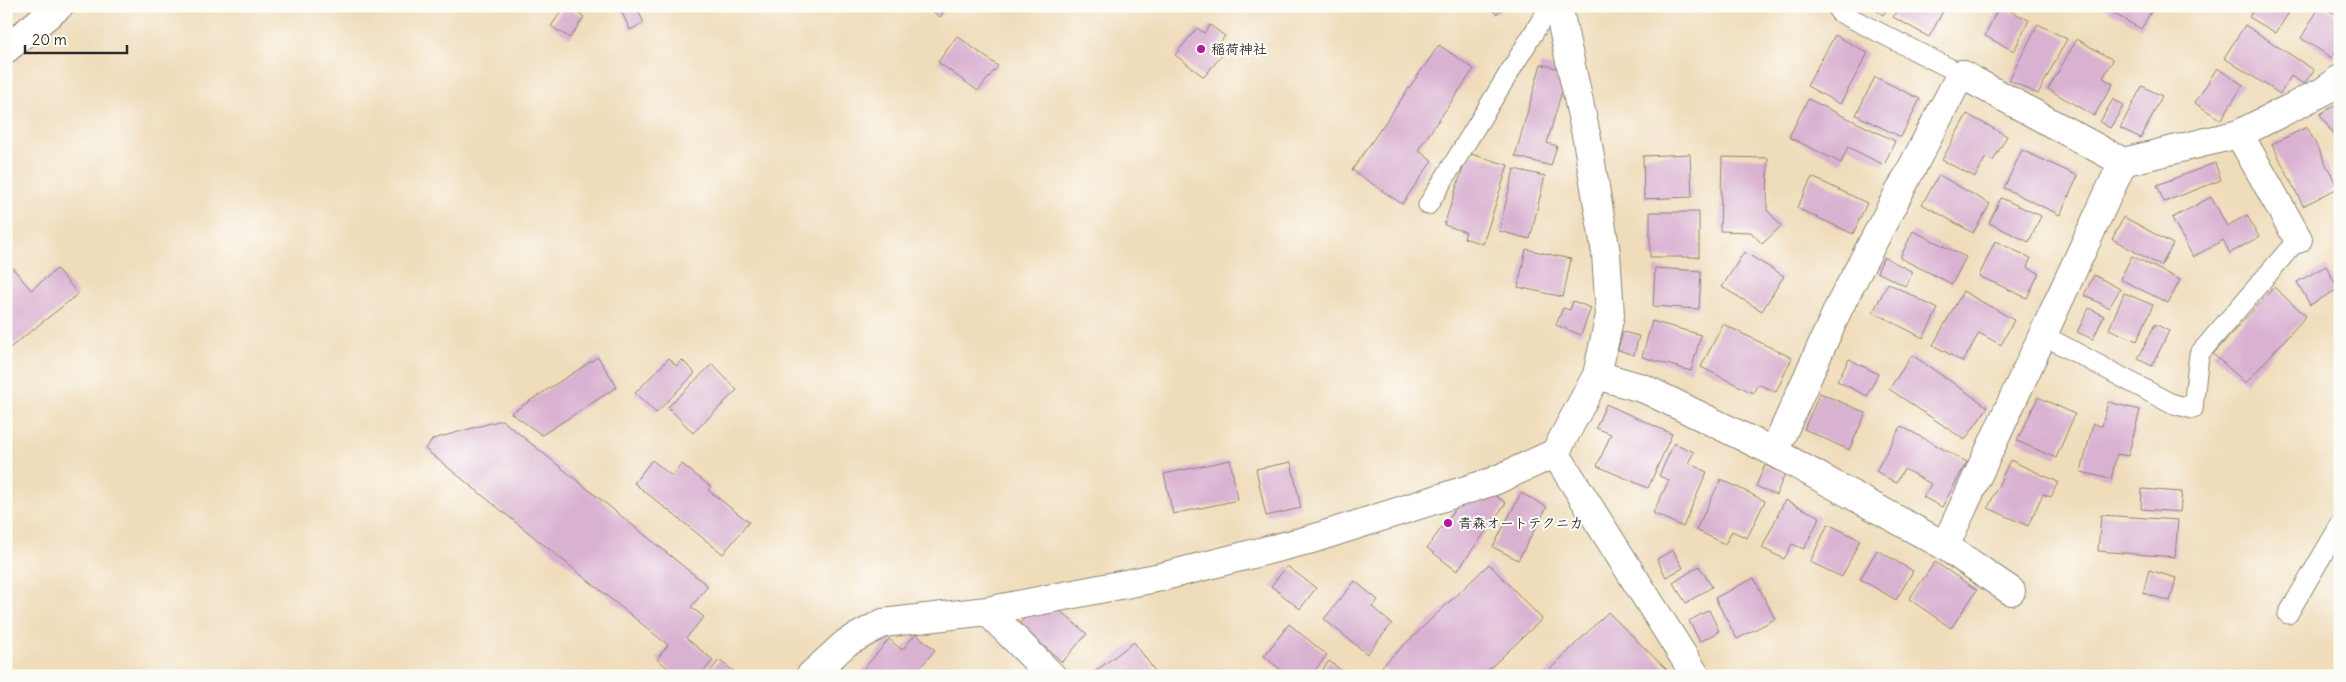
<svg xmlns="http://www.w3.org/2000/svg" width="2346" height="682" viewBox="0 0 2346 682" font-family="Delius,'Klee One',sans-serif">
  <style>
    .building { fill: #d9b1d1 }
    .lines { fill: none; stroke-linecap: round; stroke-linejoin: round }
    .service-casing { stroke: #8d8472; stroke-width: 21 }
    .minor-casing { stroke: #8d8472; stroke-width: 30 }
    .tertiary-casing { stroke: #8d8472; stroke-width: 30 }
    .service { stroke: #fff; stroke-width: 19 }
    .minor { stroke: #fff; stroke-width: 28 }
    .tertiary { stroke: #fff; stroke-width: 28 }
    .poi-dot { fill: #b5179e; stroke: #fdfcf7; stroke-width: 2 }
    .labels { text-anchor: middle; stroke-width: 4; stroke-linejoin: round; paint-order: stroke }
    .poi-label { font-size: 14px; font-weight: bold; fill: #2b2b2b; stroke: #fdfcf7; text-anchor: start }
  </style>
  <rect width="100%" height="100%" fill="#fdfcf7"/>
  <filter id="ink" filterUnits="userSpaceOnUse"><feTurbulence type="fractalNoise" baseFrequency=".02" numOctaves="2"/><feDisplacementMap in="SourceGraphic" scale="10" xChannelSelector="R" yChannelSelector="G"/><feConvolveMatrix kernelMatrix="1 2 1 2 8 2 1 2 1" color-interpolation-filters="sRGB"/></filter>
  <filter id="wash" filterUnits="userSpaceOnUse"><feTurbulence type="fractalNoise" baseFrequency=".0096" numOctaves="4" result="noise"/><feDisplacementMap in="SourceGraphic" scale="20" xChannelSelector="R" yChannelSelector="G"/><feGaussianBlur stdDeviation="1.12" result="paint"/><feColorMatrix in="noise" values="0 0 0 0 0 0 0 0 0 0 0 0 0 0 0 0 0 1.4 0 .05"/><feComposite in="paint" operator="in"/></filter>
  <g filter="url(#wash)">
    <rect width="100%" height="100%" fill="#efdcba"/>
    <g id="blocks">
      <path class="building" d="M565 6 584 17 570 38 551 26Z
        M619 6H636L644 23 630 30Z
        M925 6H948L940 17Z
        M1486 6H1504L1497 14Z
        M1870 6H1889L1883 15Z
        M1899 6H1946L1929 37 1893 17Z
        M1999 6 2029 20 2014 51 1985 36Z
        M2100 6H2154L2141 29Z
        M2256 6H2293L2276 33 2249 17Z
        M2320 6 2340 16V45L2332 58 2301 38Z
        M2038 24 2067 39 2038 94 2009 80Z
        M1210 25 1225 36 1219 44 1226 50 1204 77 1175 55 1197 28 1204 33Z
        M2245 25 2314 70 2304 84 2291 76 2280 94 2224 58Z
        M1835 35 1868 53 1840 104 1807 86Z
        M957 36 998 66 978 91 938 62Z
        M2077 39 2113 60 2103 78 2113 84 2094 116 2048 89Z
        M1439 45 1474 69 1418 150 1432 161 1402 204 1352 170Z
        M1541 64 1559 69 1564 84 1547 143 1557 146 1551 166 1515 156Z
        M2217 68 2243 85 2221 120 2195 103Z
        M1875 77 1920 99 1901 137 1856 115Z
        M2142 86 2162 96 2141 138 2120 128Z
        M1808 99 1895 141 1884 165 1848 147 1841 163 1789 137Z
        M2113 99 2124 105 2110 128 2100 122Z
        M2334 106 2340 114V136L2336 139 2320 114Z
        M1967 114 2007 136 1993 161 1986 157 1975 177 1942 160Z
        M2307 127 2338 188 2303 206 2272 144Z
        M2022 150 2078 176 2060 215 2004 188Z
        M1468 153 1508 165 1483 244 1464 238 1466 232 1444 225Z
        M1690 154 1692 197 1644 199 1643 156Z
        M1722 157 1768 158 1767 210 1781 226 1762 244 1751 232 1720 231Z
        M2215 163 2221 180 2164 202 2157 185Z
        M1514 169 1545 176 1530 239 1499 231Z
        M1939 175 1990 204 1973 233 1922 204Z
        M1812 177 1867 203 1853 234 1797 208Z
        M2211 197 2227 226 2247 215 2259 237 2230 253 2223 240 2193 257 2172 218Z
        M2001 198 2041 216 2029 242 1989 223Z
        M1650 212H1699V257H1650Z
        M2124 217 2173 244 2161 266 2112 239Z
        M1913 231 1966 257 1952 284 1900 258Z
        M1995 241 2031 258 2027 267 2039 273 2027 298 1979 276Z
        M1526 249 1571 259 1563 297 1518 287Z
        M1744 252 1784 276 1762 311 1722 287Z
        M2132 256 2180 280 2168 303 2120 279Z
        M1884 257 1913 272 1905 286 1877 272Z
        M6 260 31 290 57 269 78 294 6 351Z
        M2326 266 2338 289 2310 305 2297 282Z
        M1655 268 1701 271 1699 309 1653 306Z
        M2094 275 2120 289 2109 308 2084 295Z
        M1888 283 1938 309 1923 338 1873 312Z
        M2274 287 2306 316 2246 383 2213 354Z
        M1963 291 2014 320 2001 345 1979 333 1963 362 1933 345Z
        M2124 293 2153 305 2137 341 2109 329Z
        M1573 301 1591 308 1581 335 1556 325 1563 308 1570 310Z
        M2089 308 2104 316 2093 339 2077 332Z
        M1652 321 1701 335 1691 371 1642 357Z
        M1723 324 1792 358 1776 392 1758 384 1753 393 1701 367Z
        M2155 324 2169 331 2152 366 2138 359Z
        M1623 332 1639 336 1634 355 1618 350Z
        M1912 355 1988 407 1965 440 1889 389Z
        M598 357 617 387 542 435 511 413Z
        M669 358 676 366 682 360 695 373 656 413 635 393Z
        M1849 359 1878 374 1867 396 1837 381Z
        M712 364 737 390 693 433 668 407Z
        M1820 393 1866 413 1849 450 1804 429Z
        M2038 397 2075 414 2056 458 2017 441Z
        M2108 402 2140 410 2128 456 2117 454 2111 479 2081 472 2093 424 2102 426Z
        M1606 404 1672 434 1648 488 1597 466 1611 434 1596 428Z
        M502 420 708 586 691 607 704 617 686 638 713 660 700 676H678L657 659 668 645 425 449 433 439Z
        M1901 426 1967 462 1942 507 1923 497 1931 484 1904 469 1896 483 1876 471Z
        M1674 443 1694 452 1688 463 1707 472 1683 527 1653 513 1669 480 1659 476Z
        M652 460 672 476 682 464 711 487 708 490 749 522 723 554 634 483Z
        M1230 460 1238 500 1173 514 1164 474Z
        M2010 460 2058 482 2051 497 2043 494 2028 526 1988 508Z
        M1291 462 1301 508 1266 516 1256 469Z
        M1765 465 1785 474 1776 495 1756 486Z
        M1721 479 1765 501 1747 538 1732 531 1725 544 1696 530Z
        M2142 489 2182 492 2180 512 2141 509Z
        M1490 492 1506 503 1457 571 1427 548 1456 508Z
        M1521 493 1547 507 1518 560 1493 547Z
        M1785 500 1820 517 1804 549 1792 544 1784 559 1762 548Z
        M2101 515 2178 520 2175 557 2098 551Z
        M1828 524 1860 540 1842 577 1810 562Z
        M1673 550 1683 568 1666 577 1657 559Z
        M1877 550 1913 571 1896 600 1860 579Z
        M1935 562 1977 590 1951 628 1909 599Z
        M1489 564 1542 619 1482 676H1391L1382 666Z
        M1287 566 1316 588 1300 609 1271 586Z
        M1699 566 1712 587 1686 603 1673 583Z
        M2149 570 2176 578 2170 601 2143 593Z
        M1754 578 1775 619 1737 639 1715 598Z
        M1355 581 1378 600 1372 607 1392 624 1367 654 1324 619Z
        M1059 610 1087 634 1062 662 1019 624 1029 614Z
        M1709 610 1719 631 1700 642 1689 621Z
        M1608 612 1671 674 1543 676Z
        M1289 624 1327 655 1310 676H1288L1264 656Z
        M916 634 935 650 913 676H858L889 639 902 650Z
        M1134 642 1157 674 1155 676H1089Z
        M719 660 740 676H707Z
        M1329 661 1349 676H1318Z"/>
    </g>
  </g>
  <g filter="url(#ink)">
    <use href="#blocks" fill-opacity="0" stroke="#8d8472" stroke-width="1"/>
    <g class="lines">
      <defs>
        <path id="service" d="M1839 12 1961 74
          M1428 205 1550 6
          M2043 335 2170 403 2193 409 2199 354 2298 239
          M2288 614 2340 525"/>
        <path id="minor" d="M2239 134 2298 239
          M1597 375 1645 389 1774 452 1839 307 1961 74 2123 162 2239 134 2324 91 2340 79
          M1774 452 1945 546 2011 591
          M1555 453 1696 676
          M1945 546 2123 162
          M987 611 1052 676
          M810 676 846 643 883 623 987 611 1161 577 1312 539 1494 481 1555 453 1597 375 1610 315 1606 253 1587 139 1558 6"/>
        <path id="tertiary" d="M6 49 59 6"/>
      </defs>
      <use href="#service" class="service-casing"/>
      <use href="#minor" class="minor-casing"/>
      <use href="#tertiary" class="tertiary-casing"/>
      <use href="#service" class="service"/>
      <use href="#minor" class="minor"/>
      <use href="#tertiary" class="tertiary"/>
    </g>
  </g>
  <g class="poi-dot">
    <circle cx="1201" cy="49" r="5"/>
    <circle cx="1448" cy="523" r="5"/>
  </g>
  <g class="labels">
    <g class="poi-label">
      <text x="1211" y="54">稲荷神社</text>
      <text x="1458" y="528">青森オートテクニカ</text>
    </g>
  </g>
  <rect width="2346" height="682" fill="none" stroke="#fdfcf7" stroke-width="25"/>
  <path d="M25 45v8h102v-8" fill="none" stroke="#2b2b2b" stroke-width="2.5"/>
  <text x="32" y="45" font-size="15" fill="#2b2b2b" stroke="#fdfcf7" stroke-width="4" paint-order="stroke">20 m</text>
</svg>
